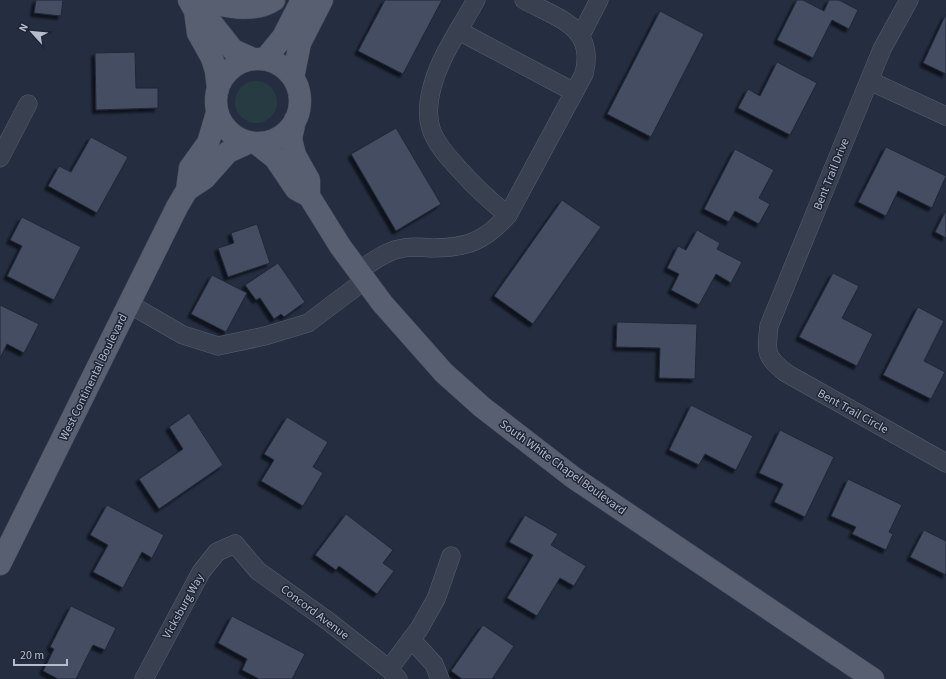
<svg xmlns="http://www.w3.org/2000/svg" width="946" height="679" viewBox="0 0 946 679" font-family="'Source Sans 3',sans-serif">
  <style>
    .green { fill: #273c42 }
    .building { fill: #444d64; stroke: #202738; filter: url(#shadow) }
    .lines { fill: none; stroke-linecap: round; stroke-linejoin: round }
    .minor-casing { stroke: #575e6e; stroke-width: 19 }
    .major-casing { stroke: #43495a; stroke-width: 23 }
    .minor { stroke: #394151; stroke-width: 18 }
    .major { stroke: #575f71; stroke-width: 22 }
    .labels { text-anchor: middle; stroke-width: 3; stroke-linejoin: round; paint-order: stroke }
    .street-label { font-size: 12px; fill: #b6bccb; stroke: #1e2536 }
  </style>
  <defs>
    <filter id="shadow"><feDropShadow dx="-3.5" dy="3.5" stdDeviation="1" flood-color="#0009"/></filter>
  </defs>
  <rect width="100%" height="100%" fill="#252e41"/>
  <path class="green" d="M235 102a21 21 0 1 1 42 0a21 21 0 1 1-42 0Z"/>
  <path class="building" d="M36 0H63L61 16 34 13Z
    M385 0H442L403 74 358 51Z
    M797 0H803L824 11 829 0H839L858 10 849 29 832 20 813 58 777 40Z
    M660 11 704 34 651 137 607 114Z
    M946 14V74L923 63Z
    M135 52 136 88H158V108L96 110 95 53Z
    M777 62 817 83 790 135 738 108 748 89 760 96Z
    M396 128 441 204 396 231 351 154Z
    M91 137 128 157 97 213 48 186 59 166 71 172Z
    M886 147 946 176 932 208 898 191 886 216 858 202Z
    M735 149 774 170 759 198 770 204 759 224 735 211 729 222 704 209Z
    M562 200 601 227 533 324 494 296Z
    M946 210V238L935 232Z
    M22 217 81 247 54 300 7 276 22 246 10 240Z
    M257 224 270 263 228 277 218 248 234 243 231 233Z
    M697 230 720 243 717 249 742 262 731 283 716 274 699 305 671 290 679 274 667 268 678 246 686 250Z
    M278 263 305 302 284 317 281 314 274 319 260 298 256 300 245 285Z
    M833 273 859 286 842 318 873 334 857 366 799 337Z
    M212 275 247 293 226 332 191 314Z
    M0 305 39 324 24 353 7 344 0 358Z
    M918 307 944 321 924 361 945 372 931 399 883 375Z
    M617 322 697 324 695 379 659 378 660 348 616 347Z
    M691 405 753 436 736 470 705 454 699 465 669 450Z
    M189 413 223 465 159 509 139 479 183 449 169 427Z
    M287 417 328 442 313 467 323 473 303 506 261 481 274 460 264 454Z
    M780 430 834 457 805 517 774 502 783 484 759 473Z
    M848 479 902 505 889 532 893 534 886 550 852 534 856 527 831 516Z
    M107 505 164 535 152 558 142 552 123 588 93 572 108 545 90 535Z
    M346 514 393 550 383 563 394 571 377 594 339 566 336 570 315 555Z
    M525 515 558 534 551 545 586 566 574 586 560 578 537 616 507 598 533 555 509 542Z
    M924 530 946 541V575L910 557Z
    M71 606 116 628 105 650 93 645 76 679H58L43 671 54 649 50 647Z
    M232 616 305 654 292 679H259L242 670 247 659 218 643Z
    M483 625 514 646 492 679H462L451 671Z"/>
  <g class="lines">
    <defs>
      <path id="minor" d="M476 0C461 27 441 55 433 84 421 124 433 141 459 169 474 186 490 201 508 215
        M909 0 882 49 769 326C766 353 765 356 786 373L946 463
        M459 31 574 92
        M581 35 599 0
        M870 81 946 116
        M0 158 28 104
        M358 271C371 263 384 252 399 249 410 246 421 247 432 248 467 248 485 241 508 215L584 74C596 27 559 19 524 0
        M129 304 183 335 218 346 265 336 308 323 365 280
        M411 639 434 664 440 679
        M389 669 419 629 436 599 451 556
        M144 679 201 572 217 552 235 544 258 571 328 621 389 669 398 679"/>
      <path id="major" d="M189 0 195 11 198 33 212 58 216 71 218 89
        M200 0C222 6 254 14 274 0
        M195 11 210 21 233 50 253 59
        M265 59 283 37 302 0
        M216 101a42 42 0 1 1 84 0a42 42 0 1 1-84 0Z
        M293 78 300 43 322 0
        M295 120 291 139 295 155 309 180V196
        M256 143 275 158 296 189 309 196 340 246 382 303 444 373 482 407 574 478 873 679
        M187 190 190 168 208 143 217 113
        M0 564 177 207 187 190 205 178 228 152 250 142"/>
    </defs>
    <use href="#minor" class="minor-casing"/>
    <use href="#major" class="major-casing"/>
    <use href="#minor" class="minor"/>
    <use href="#major" class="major"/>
  </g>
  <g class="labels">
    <g class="street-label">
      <text transform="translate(831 174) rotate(-68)" y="4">Bent Trail Drive</text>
      <text transform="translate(93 377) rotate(-64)" y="4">West Continental Boulevard</text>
      <text transform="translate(853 411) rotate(29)" y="4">Bent Trail Circle</text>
      <text transform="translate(563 467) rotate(36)" y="4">South White Chapel Boulevard</text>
      <text transform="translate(183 606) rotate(-61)" y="4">Vicksburg Way</text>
      <text transform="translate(315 612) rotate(37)" y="4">Concord Avenue</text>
    </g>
  </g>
  <g transform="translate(32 32) rotate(297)" stroke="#1e2536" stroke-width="3" paint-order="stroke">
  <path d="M0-3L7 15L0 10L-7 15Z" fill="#b6bccb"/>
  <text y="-6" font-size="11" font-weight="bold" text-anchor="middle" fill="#b6bccb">N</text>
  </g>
  <path d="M14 659v6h53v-6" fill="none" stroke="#b6bccb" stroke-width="2"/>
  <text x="20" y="659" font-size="12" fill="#b6bccb" stroke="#1e2536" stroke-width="3" paint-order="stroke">20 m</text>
</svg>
